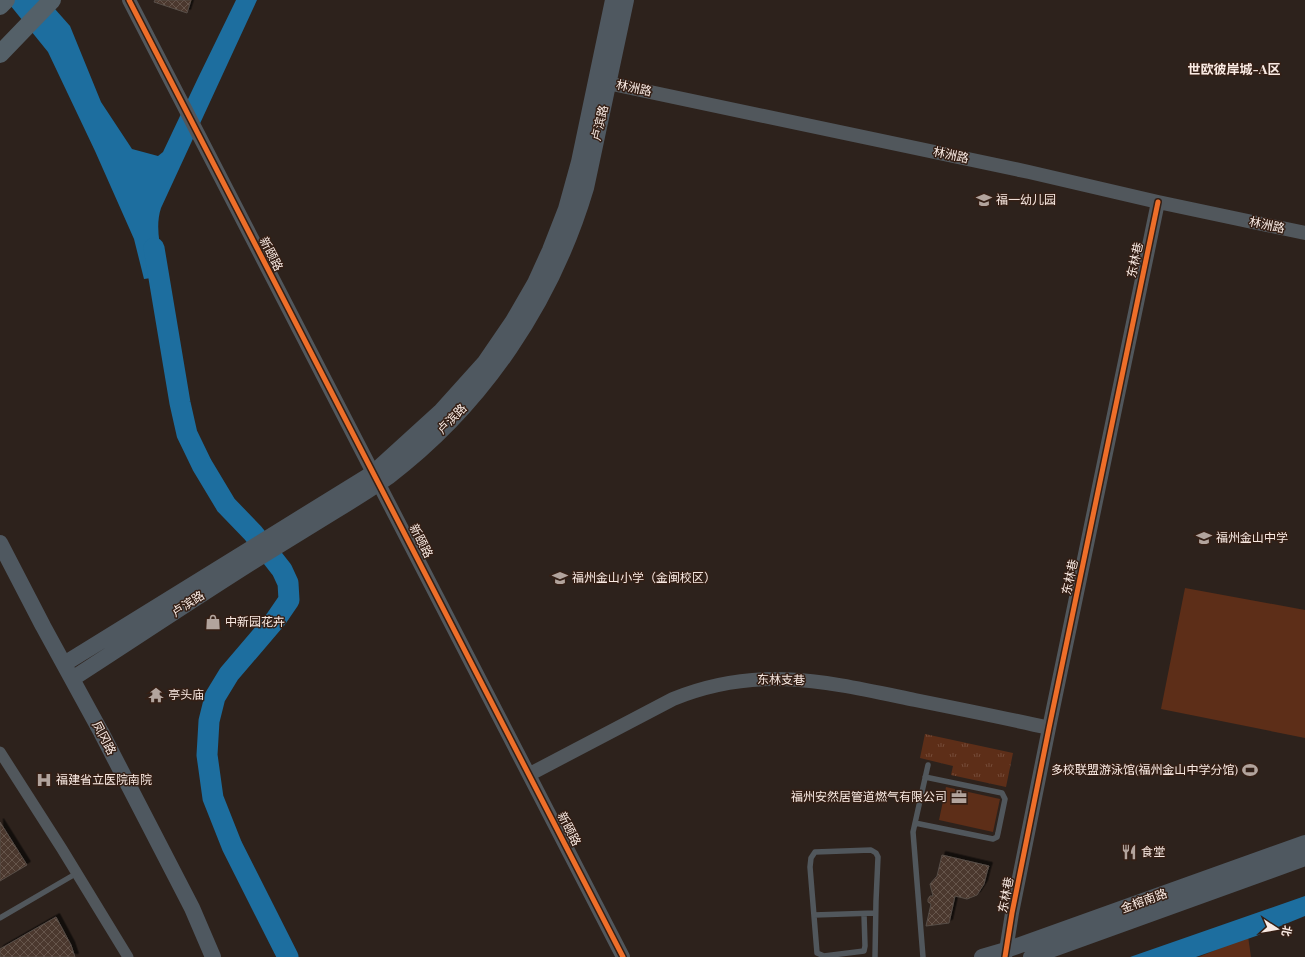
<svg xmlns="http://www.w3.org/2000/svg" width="1305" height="957" viewBox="0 0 1305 957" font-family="'Playfair Display','Noto Sans SC',serif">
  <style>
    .grass { fill: url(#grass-tufts) }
    .pitch { fill: #5d2e18 }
    .water { fill: #1d6e9f }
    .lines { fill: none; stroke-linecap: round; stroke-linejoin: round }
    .river { stroke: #1d6e9f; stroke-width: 21 }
    .building { fill: url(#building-cross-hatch); stroke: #574d47; filter: url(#shadow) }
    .service { stroke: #51575c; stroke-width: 5.5 }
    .minor { stroke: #51575c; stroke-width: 11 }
    .tertiary { stroke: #51575c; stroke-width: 14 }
    .secondary { stroke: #4f5860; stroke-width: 16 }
    .primary { stroke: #546068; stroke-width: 18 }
    .cycleway-casing { stroke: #341f15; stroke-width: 8 }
    .cycleway { stroke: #ee6e29; stroke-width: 5 }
    .labels { text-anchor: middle; stroke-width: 3; stroke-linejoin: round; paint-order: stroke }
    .street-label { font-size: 12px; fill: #f9eae3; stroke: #341f15 }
    .poi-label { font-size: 12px; fill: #f9eae3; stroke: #341f15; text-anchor: start }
    .neighbourhood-label { font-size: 13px; font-weight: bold; fill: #f9eae3; stroke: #341f15 }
  </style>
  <defs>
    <pattern id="grass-tufts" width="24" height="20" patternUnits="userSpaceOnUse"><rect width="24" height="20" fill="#5d2e18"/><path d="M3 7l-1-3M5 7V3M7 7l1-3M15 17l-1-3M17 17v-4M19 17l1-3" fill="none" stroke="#754c39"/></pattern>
    <pattern id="building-cross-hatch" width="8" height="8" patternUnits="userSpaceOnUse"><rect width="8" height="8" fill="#4b382d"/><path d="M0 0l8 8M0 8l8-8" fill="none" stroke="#66554b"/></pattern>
    <filter id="shadow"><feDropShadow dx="3.5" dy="-3.5" stdDeviation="0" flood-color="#0009"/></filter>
  </defs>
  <rect width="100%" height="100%" fill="#2d221c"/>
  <path class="grass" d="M925 734 1013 753 1006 787 951 775 953 766 920 758Z"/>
  <path class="pitch" d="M1185 588 1305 610V738L1161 709Z
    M946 787 1000 799 993 832 939 820Z
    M1248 936 1251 957H1199Z"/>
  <path class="water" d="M6 0H47L70 26 101 102 132 149 158 156 163 152 198 78 236 0H257L161 208C154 229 162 254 166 276L144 279 134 239 95 151 48 52Z
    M1305 896V916L1256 936 1196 957H1130Z"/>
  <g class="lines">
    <path class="river" d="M154 248 180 403 187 434 202 465 226 505 253 533 282 570 288 583 289 600 276 619 229 674 215 697 209 721 207 755 213 798 232 846 288 957"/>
  </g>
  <path class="building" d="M155 0H191L187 13 154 2Z
    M0 822 27 865 0 881Z
    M942 855 989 866 987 872 984 884 977 895 967 899 955 896 949 923 926 926 931 904 928 902V899L930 896H933L930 884 937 876Z
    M56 917 71 945 75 957H0V949Z"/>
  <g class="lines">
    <path class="service" d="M915 823 993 839 997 837 998 833 1005 799 1002 793 925 777
      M864 914 865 946 864 951 824 956 817 953 810 867 811 858 815 852 871 850 876 853 878 857 876 901 875 957
      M814 915 875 913
      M0 918 77 873
      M923 957 913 832 928 765"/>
    <path class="minor" d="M0 752 62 849 128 957"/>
    <path class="tertiary" d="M129 0 623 957
      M598 81 1029 172 1158 202 1305 233
      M530 774 673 699C759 664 828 682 915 700 960 709 1005 718 1049 728
      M1005 957 1012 913 1049 728 1158 202"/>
    <path class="secondary" d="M0 543 43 626 101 732 192 908 213 957
      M64 664 373 473 440 412 485 362 513 321 535 283 550 250 566 209 579 162 613 0
      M72 679C134 639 195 598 257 559 283 543 309 527 335 511 353 500 371 489 388 477 483 405 552 302 586 188L626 0
      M982 957 1006 950 1305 843
      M1031 957 1305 858"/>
    <path class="primary" d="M0 6 6 0
      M0 54 52 0"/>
    <defs>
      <path id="cycleway" d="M129 0 623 957
        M1005 957 1012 913 1049 728 1158 202"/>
    </defs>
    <use href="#cycleway" class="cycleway-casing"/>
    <use href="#cycleway" class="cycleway"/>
  </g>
  <defs>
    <symbol id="school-bare" viewBox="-9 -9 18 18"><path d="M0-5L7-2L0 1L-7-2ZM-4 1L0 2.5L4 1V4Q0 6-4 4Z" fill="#b2a49d" stroke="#341f15" stroke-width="2.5" paint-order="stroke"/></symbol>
    <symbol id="shop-bare" viewBox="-9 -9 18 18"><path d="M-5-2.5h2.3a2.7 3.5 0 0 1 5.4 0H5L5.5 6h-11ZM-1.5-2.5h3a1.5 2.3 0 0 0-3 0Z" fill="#b2a49d" stroke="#341f15" stroke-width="2.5" paint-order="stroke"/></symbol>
    <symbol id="temple-bare" viewBox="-9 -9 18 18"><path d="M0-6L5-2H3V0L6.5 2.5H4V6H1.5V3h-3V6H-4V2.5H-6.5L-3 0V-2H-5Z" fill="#b2a49d" stroke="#341f15" stroke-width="2.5" paint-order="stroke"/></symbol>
    <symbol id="stadium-bare" viewBox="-9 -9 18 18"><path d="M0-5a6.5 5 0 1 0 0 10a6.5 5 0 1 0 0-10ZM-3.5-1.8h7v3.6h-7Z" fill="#b2a49d" stroke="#341f15" stroke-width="2.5" paint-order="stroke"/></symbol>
    <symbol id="hospital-bare" viewBox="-9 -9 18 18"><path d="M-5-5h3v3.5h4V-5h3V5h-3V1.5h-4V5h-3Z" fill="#b2a49d" stroke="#341f15" stroke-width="2.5" paint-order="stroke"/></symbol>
    <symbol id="office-bare" viewBox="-9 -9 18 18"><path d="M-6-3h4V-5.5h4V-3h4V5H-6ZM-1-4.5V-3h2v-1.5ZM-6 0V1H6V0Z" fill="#b2a49d" stroke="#341f15" stroke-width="2.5" paint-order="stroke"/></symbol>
    <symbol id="restaurant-bare" viewBox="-9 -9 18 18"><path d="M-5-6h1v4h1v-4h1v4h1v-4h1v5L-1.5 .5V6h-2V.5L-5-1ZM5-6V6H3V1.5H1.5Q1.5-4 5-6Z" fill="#b2a49d" stroke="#341f15" stroke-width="2.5" paint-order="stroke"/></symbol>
  </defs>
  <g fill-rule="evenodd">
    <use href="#school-bare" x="973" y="189" width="22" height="22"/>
    <use href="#school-bare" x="1193" y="527" width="22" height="22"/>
    <use href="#school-bare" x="549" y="567" width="22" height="22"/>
    <use href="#shop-bare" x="202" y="611" width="22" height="22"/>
    <use href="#temple-bare" x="145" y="684" width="22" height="22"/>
    <use href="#stadium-bare" x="1239" y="759" width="22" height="22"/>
    <use href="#hospital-bare" x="33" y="769" width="22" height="22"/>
    <use href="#office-bare" x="948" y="786" width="22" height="22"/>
    <use href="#restaurant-bare" x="1118" y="841" width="22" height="22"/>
  </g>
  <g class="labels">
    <g class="street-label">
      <text transform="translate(634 88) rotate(12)" y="4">林洲路</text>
      <text transform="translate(600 123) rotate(-77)" y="4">卢滨路</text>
      <text transform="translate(951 155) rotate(12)" y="4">林洲路</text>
      <text transform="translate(1267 225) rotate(12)" y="4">林洲路</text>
      <text transform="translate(271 254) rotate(63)" y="4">新颐路</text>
      <text transform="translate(1135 260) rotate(-78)" y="4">东林巷</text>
      <text transform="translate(452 419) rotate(-46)" y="4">卢滨路</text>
      <text transform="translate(421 541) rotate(63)" y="4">新颐路</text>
      <text transform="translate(1070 577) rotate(-78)" y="4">东林巷</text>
      <text transform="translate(188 604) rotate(-33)" y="4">卢滨路</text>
      <text transform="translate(781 680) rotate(1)" y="4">东林支巷</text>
      <text transform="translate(104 738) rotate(62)" y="4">凤冈路</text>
      <text transform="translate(569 829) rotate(63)" y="4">新颐路</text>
      <text transform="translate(1006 895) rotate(-79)" y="4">东林巷</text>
      <text transform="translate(1144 901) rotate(-20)" y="4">金榕南路</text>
    </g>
    <g class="poi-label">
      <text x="996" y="204">福一幼儿园</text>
      <text x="1216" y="542">福州金山中学</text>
      <text x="572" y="582">福州金山小学（金闽校区）</text>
      <text x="225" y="626">中新园花卉</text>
      <text x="168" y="699">亭头庙</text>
      <text x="1238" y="774" text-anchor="end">多校联盟游泳馆(福州金山中学分馆)</text>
      <text x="56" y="784">福建省立医院南院</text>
      <text x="947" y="801" text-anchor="end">福州安然居管道燃气有限公司</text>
      <text x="1141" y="856">食堂</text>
    </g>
    <g class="neighbourhood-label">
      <text x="1234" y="74">世欧彼岸城-A区</text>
    </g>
  </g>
  <g transform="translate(1277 929) rotate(102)" stroke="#341f15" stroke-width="3" paint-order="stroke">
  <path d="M0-3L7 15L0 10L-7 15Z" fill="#f9eae3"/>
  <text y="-6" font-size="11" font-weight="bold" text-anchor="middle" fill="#f9eae3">北</text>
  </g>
</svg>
